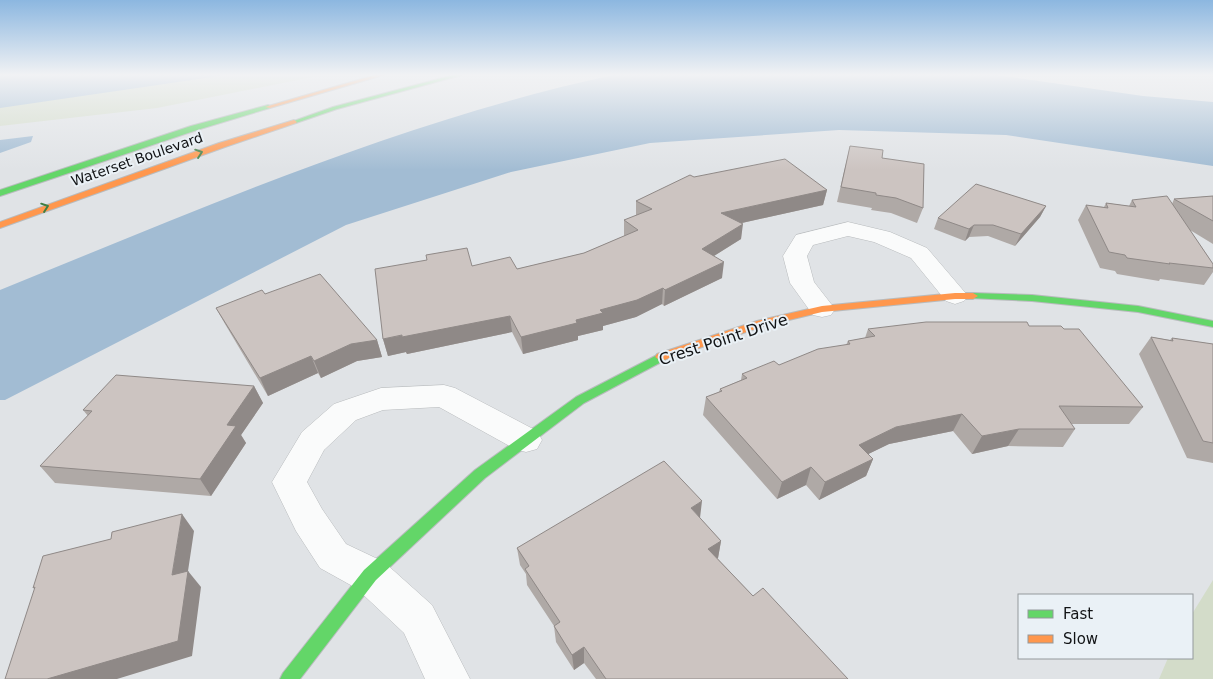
<svg xmlns="http://www.w3.org/2000/svg" width="1213" height="679" viewBox="0 0 1213 679" font-family="'DejaVu Sans',sans-serif">
  <style>
    .green { fill: #d3dcc9 }
    .water { fill: #a2bcd3 }
    .lines { fill: none; stroke-linecap: round; stroke-linejoin: round }
    .street-casing { stroke: #b8bbbd; stroke-width: 1 }
    .fast-casing { stroke: #b8bbbd; stroke-width: 2 }
    .slow-casing { stroke: #b8bbbd; stroke-width: 2 }
    .street { fill: #fafbfb; fill-rule: evenodd }
    .fast { fill: #63d668; fill-rule: evenodd }
    .slow { fill: #ff974d; fill-rule: evenodd }
    .wall { fill: #afa9a6 }
    .shaded-wall { fill: #8f8987 }
    .building { fill: #ccc4c1; stroke: #8f8987 }
    .oneway { stroke: #3f7f43 }
    .labels { text-anchor: middle; stroke-width: 4; stroke-linejoin: round; paint-order: stroke }
    .far-street-label { font-size: 14px; fill: #121416; stroke: #eaf1f6 }
    .street-label { font-size: 16px; fill: #121416; stroke: #eaf1f6 }
  </style>
  <rect width="100%" height="100%" fill="#e0e3e6"/>
  <path class="green" d="M0 75H323L157 108 0 126Z
    M1213 580V679H1159L1168 658H1192V614Z"/>
  <path class="water" d="M0 75H226L0 108Z
    M613 75H997L1143 96 1213 102V166L1006 135 839 130 650 143 511 172 346 225 5 400H0V290C200 209 401 121 613 75Z
    M33 136 31 142 0 153V140Z"/>
  <g class="lines">
    <defs>
      <path id="street" d="M848 222 890 232 927 248 968 296 964 301 955 304 946 301 911 258 874 242 848 236 813 245 807 256 814 282 835 309 831 315 822 317 813 315 790 283 783 256 796 235Z
        M444 385 455 388 537 431 542 440 537 449 526 452 515 449 439 407 383 410 356 420 324 450 307 482 322 509 346 544 384 562 432 605 470 679H425L404 633 356 588 320 568 296 531 272 482 302 432 334 404 381 388Z"/>
      <path id="fast" d="M453 75H462L337 109 296 123 291 122 333 107Z
        M268 105 270 106V108L197 130 0 196V190L191 126Z
        M973 293 1032 295 1138 306 1213 321V327L1138 312 1032 301 969 298 968 296 969 294Z
        M661 353 665 354 667 357 665 360 584 403 485 478 376 580 300 679H280L283 673 364 570 475 470 576 397Z"/>
      <path id="slow" d="M375 75H384L270 108 265 107Z
        M294 120 297 122 296 123 225 147 0 228V222L219 143Z
        M955 293H973L978 296 973 299H955L822 312 764 326 661 361 655 357 657 354 757 321 822 306Z"/>
    </defs>
    <use href="#street" class="street-casing"/>
    <use href="#fast" class="fast-casing"/>
    <use href="#slow" class="slow-casing"/>
    <use href="#street" class="street"/>
    <use href="#fast" class="fast"/>
    <use href="#slow" class="slow"/>
  </g>
  <path class="wall" d="M850 146 882 158 923 208 917 223 891 213 871 210 872 208 837 202Z
    M694 177 827 190 823 205 742 223 741 239 714 256 722 278 664 306 662 304 636 317 603 326V330L578 336V340L523 354 512 332 407 354 406 352 388 356 383 339 472 266 517 269 584 253 624 236V220L636 216V201Z
    M1213 196V244L1190 230 1213 264V272L1204 285 1160 279 1159 281 1117 274 1115 271 1100 268 1078 220 1086 205 1104 207 1106 203 1129 206 1132 200 1172 204 1174 199Z
    M1046 206 1040 217 1015 246 988 236 969 237 965 241 934 229 938 218Z
    M265 294 377 340 382 357 357 361 321 378 318 373 268 396 225 324 216 308Z
    M1029 326 1143 407 1129 424H1071L1075 429 1063 447 1008 446 972 454 953 431 889 444 868 454 873 459 866 476 819 500 806 485 777 499 703 415 706 397 719 392 720 389 741 380 742 374 779 365 846 345 848 341 865 338 868 329Z
    M1151 337 1170 340 1172 338 1213 344V463L1187 458 1139 354Z
    M254 386 263 403 241 435 246 443 211 496 55 483 40 466 88 416 83 410Z
    M700 518 721 541 718 558H717L753 596 848 679H596L584 663 574 670 556 642 554 626 527 585 526 574 520 565 517 548Z"/>
  <path class="shaded-wall" d="M827 190 823 205 719 228 721 213Z
    M1046 206 1040 217 1015 246 1021 234Z
    M743 224 741 239 701 264 702 249Z
    M974 225 969 237 965 241 969 229Z
    M724 262 722 278 664 306 665 290Z
    M663 288 662 304 636 317 603 326V330L578 336V340L523 354 521 337 600 310Z
    M510 316 512 332 407 354 406 352 388 356 383 339Z
    M377 340 382 357 357 361 321 378 314 361 351 344Z
    M311 356 318 373 268 396 260 378Z
    M254 386 263 403 241 435 246 443 211 496 200 479 227 425Z
    M962 414 953 431 889 444 852 462 859 445 896 427Z
    M1019 429 1008 446 972 454 982 436Z
    M873 459 866 476 819 500 825 482Z
    M811 467 806 485 777 499 782 482Z
    M702 501 700 518 691 508Z
    M182 514 194 531 188 571 201 587 192 656 117 679H47L172 575Z
    M721 541 718 558 705 566 708 549Z
    M584 647V663L574 670 572 655Z"/>
  <path class="building" d="M850 146 883 150 882 158 924 164 923 208 896 198 876 195V193L841 187Z
    M785 159 827 190 721 213 743 224 702 249 724 262 665 290 663 288 637 300 600 310 603 313 576 320 577 323 521 337 510 316 402 337V335L383 339 375 269 427 260 426 255 467 248 472 266 510 257 517 269 584 253 638 230 624 220 652 209 636 201 690 175 694 177Z
    M976 184 1046 206 1021 234 993 225H974L969 229 938 218Z
    M1167 196 1213 264V268L1169 263 1170 264 1127 258 1125 255 1109 252 1086 205 1108 208 1106 203 1136 207 1132 200Z
    M1213 196V221L1174 199Z
    M320 274 377 340 351 344 314 361 311 356 260 378 216 308 262 290 265 294Z
    M926 322H1027L1029 326H1061L1064 329H1079L1143 407 1059 406 1075 429H1019L982 436 962 414 896 427 859 445 873 459 825 482 811 467 782 482 706 397 722 391 720 389 747 378 742 374 774 361 779 365 818 349 850 344 848 341 875 336 868 329Z
    M1151 337 1173 341 1172 338 1213 344V443L1203 441Z
    M116 375 254 386 227 425 236 426 200 479 40 466 92 411 83 410Z
    M664 461 702 501 691 508 721 541 708 549 753 596 763 588 848 679H606L584 647 572 655 554 626 560 622 525 569 529 566 517 548Z
    M182 514 172 575 188 571 178 641 47 679H5L35 587 33 588 43 556 111 539 112 532Z"/>
  <defs><path id="oneway-chevron" d="M-2-3.5L2.5 0L-2 3.5" fill="none" stroke-width="1.6" stroke-linecap="round" stroke-linejoin="round" transform="scale(1.25)"/></defs>
  <g class="oneway">
    <use href="#oneway-chevron" transform="translate(199 153) rotate(-19)"/>
    <use href="#oneway-chevron" transform="translate(45 207) rotate(-19)"/>
  </g>
  <linearGradient id="sky" x2="0" y2="1"><stop stop-color="#8cb7e0"/><stop offset="0.44" stop-color="#f1f2f4"/><stop offset="1" stop-color="#f1f2f4" stop-opacity="0"/></linearGradient>
  <rect width="1213" height="170" fill="url(#sky)"/>
  <g class="labels">
    <g class="far-street-label">
      <text transform="translate(137 159) rotate(-19)" y="5">Waterset Boulevard</text>
    </g>
    <g class="street-label">
      <text transform="translate(723 339) rotate(-18)" y="6">Crest Point Drive</text>
    </g>
  </g>
  <rect x="1018" y="594" width="175" height="65" fill="#eaf1f6" stroke="#94999c"/>
  <rect x="1028" y="610" width="25" height="8" fill="#63d668" stroke="#94999c"/>
  <text x="1063" y="619" font-size="15" fill="#121416">Fast</text>
  <rect x="1028" y="635" width="25" height="8" fill="#ff974d" stroke="#94999c"/>
  <text x="1063" y="644" font-size="15" fill="#121416">Slow</text>
</svg>
